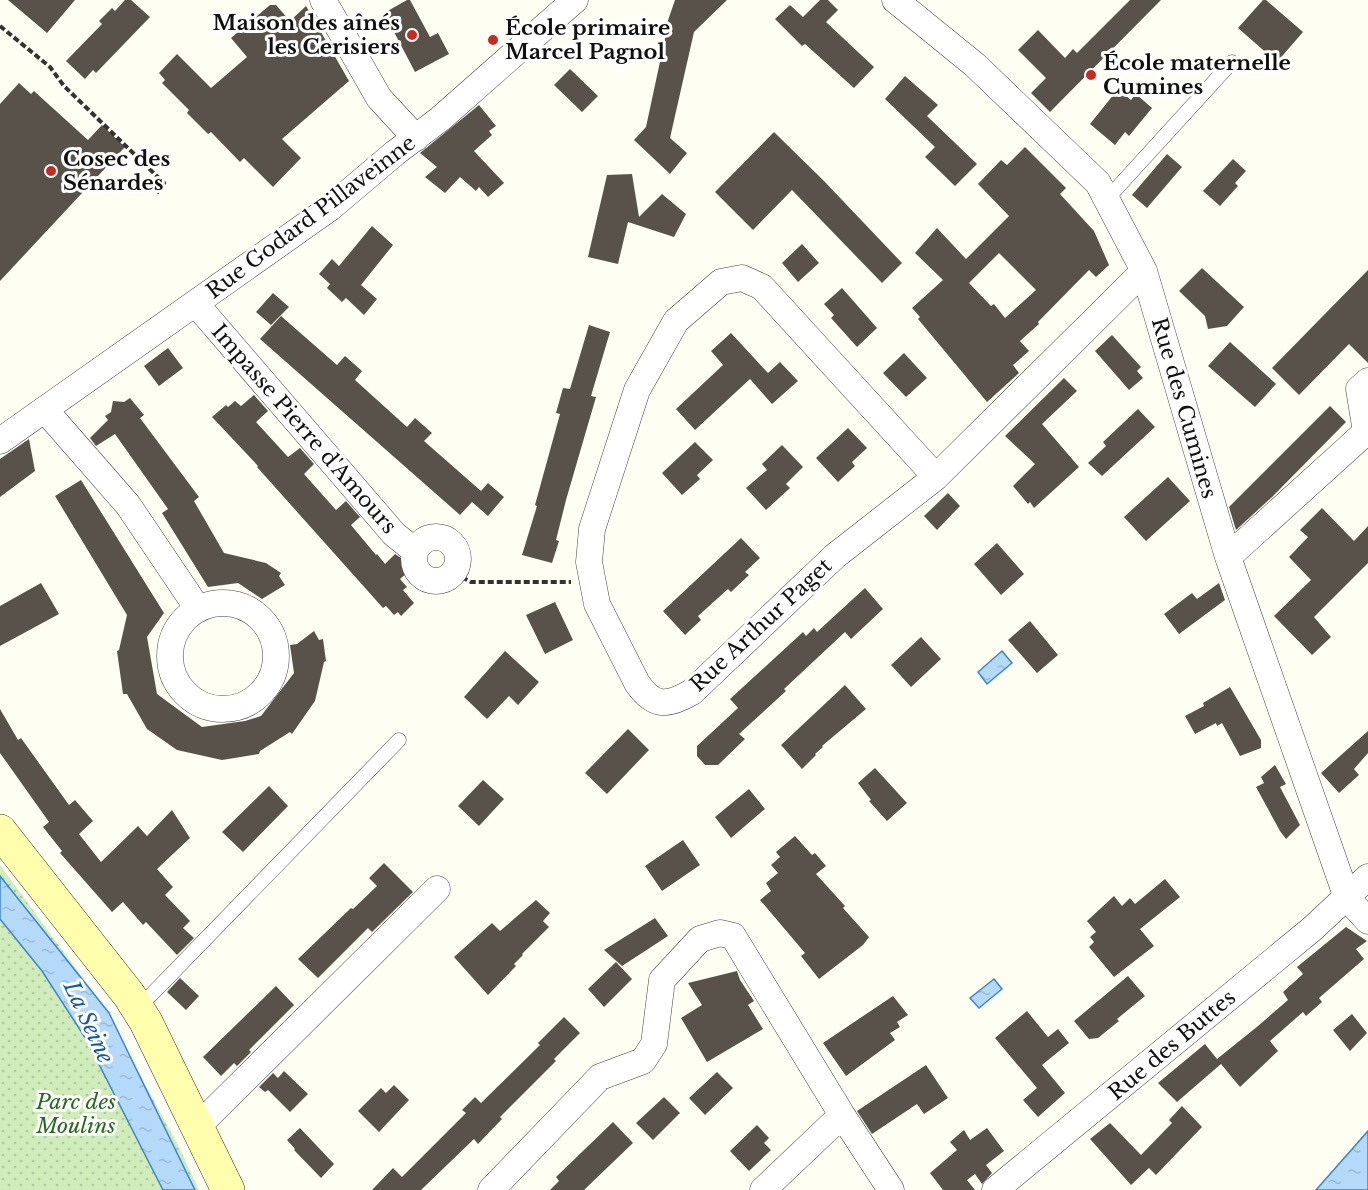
<svg xmlns="http://www.w3.org/2000/svg" width="1368" height="1190" viewBox="0 0 1368 1190" font-family="'Libre Baskerville',serif">
  <style>
    .park { fill: url(#park-dots) }
    .water { fill: url(#water-ripples); stroke: #3986d3; stroke-width: 1.5 }
    .building { fill: #59524b; fill-rule: evenodd }
    .lines { fill: none; stroke-linecap: round; stroke-linejoin: round }
    .lane-casing { stroke: #434343; stroke-width: 15 }
    .street-casing { stroke: #434343; stroke-width: 27 }
    .secondary-casing { stroke: #323232; stroke-width: 34 }
    .path { stroke: #323232; stroke-width: 4; stroke-dasharray: 6 3; stroke-linecap: butt }
    .lane { stroke: #fff; stroke-width: 14 }
    .street { stroke: #fff; stroke-width: 26 }
    .secondary { stroke: #fffead; stroke-width: 33 }
    .poi-dot { fill: #c62a21; stroke: #fff; stroke-width: 2 }
    .labels { text-anchor: middle; stroke-width: 6; stroke-linejoin: round; paint-order: stroke }
    .poi-label { font-size: 21px; font-weight: bold; fill: #101010; stroke: #fff; text-anchor: start }
    .street-label { font-size: 21px; fill: #101010; stroke: #fff }
    .park-label { font-size: 21px; font-style: italic; fill: #256b1c; stroke: #fff }
    .water-label { font-size: 22px; font-style: italic; fill: #1358a8; stroke: #fff }
  </style>
  <defs>
    <pattern id="park-dots" width="8" height="8" patternUnits="userSpaceOnUse" patternTransform="scale(1.5)"><rect width="8" height="8" fill="#cfecba"/><path d="M2 2h.1M6 6h.1" fill="none" stroke="#b1c99f" stroke-width="1.8" stroke-linecap="round"/></pattern>
    <pattern id="water-ripples" width="26" height="14" patternUnits="userSpaceOnUse" patternTransform="scale(1.5)"><rect width="26" height="14" fill="#b5d9f9"/><path d="M2 4q2-2 4 0t4 0M15 11q2-2 4 0t4 0" fill="none" stroke="#9bb9d4"/></pattern>
  </defs>
  <rect width="100%" height="100%" fill="#fffef2"/>
  <path class="park" d="M0 865 101 1003 178 1145 199 1190H0Z"/>
  <path class="water" d="M1002 651 1012 663 987 684 978 672Z
    M0 876 109 1013 195 1190H163L86 1039 42 971 0 919Z
    M994 979 1002 989 979 1008 970 998Z
    M1368 1131V1190H1316Z"/>
  <path class="building" d="M8 0H75L47 33Z
    M125 0H131L150 17 96 73 93 70 85 79 66 61 102 24 99 21 112 8 115 11Z
    M407 0H410L430 37 438 33 449 54 415 72 384 13Z
    M675 0H727L694 32 670 138 687 153 670 174 634 140 646 127 667 29H665Z
    M820 0H828L838 10 826 22 874 67 854 88 805 44 802 46 775 19 790 5 803 17Z
    M1130 0H1161L1050 112 1031 93 1046 78 1018 50 1038 30 1065 58 1073 49 1077 53Z
    M1263 0H1266L1303 32 1277 62 1238 28Z
    M270 5H276L290 21 306 6 349 81 282 139 301 158 273 187 244 158 240 162 211 132 208 134 187 113 189 110 162 83 165 80 159 73 177 54 211 88 247 57 231 38Z
    M570 69 598 96 582 112 554 85Z
    M905 76 938 105 927 116 977 164 955 186 925 157 935 147 885 99Z
    M19 83 31 94 34 91 88 140 102 125 125 147 0 281V104Z
    M1118 89 1131 100 1136 94 1152 108 1129 136 1125 132 1115 145 1090 124Z
    M479 105 496 126 489 131 492 135 474 151 504 183 488 197 479 187 476 191 460 177 445 193 425 177 437 167 420 153Z
    M774 132 824 181 902 263 882 283 792 190 753 230 715 192Z
    M1025 147 1066 188 1060 194 1094 231 1109 265 1096 277 1089 270 1038 322 1039 324 1020 341 1029 351 1013 365 1019 373 987 402 918 319 920 317 912 308 943 280 915 253 937 228 966 259 1009 216 978 184 1001 160 1007 165ZM999 253 1036 290 1005 318 994 304 991 306 969 283Z
    M1167 154 1182 167 1147 208 1132 195Z
    M1233 159 1246 171 1235 183 1238 186 1220 206 1203 191Z
    M632 174 639 217 662 194 686 214 674 237 628 222 618 264 588 257 607 175Z
    M372 226 393 245 361 285 377 299 364 315 346 298 342 302 327 288 330 284 319 274 332 259 339 266Z
    M802 244 819 263 798 282 782 263Z
    M1202 268 1244 307 1227 326 1208 329 1205 316 1179 291Z
    M1368 270V363L1349 344 1299 395 1272 368Z
    M842 288 877 328 857 347 831 318 834 315 824 304Z
    M273 293 289 307 271 325 256 312Z
    M281 316 337 365 345 356 362 371 355 380 407 427 415 418 432 433 424 441 481 491 488 483 504 497 488 516 472 502 460 515 260 339Z
    M589 325 610 332 591 396 596 397 566 500 556 540 559 541 552 563 522 555 537 506 535 505 560 414 556 413 563 388 570 389Z
    M731 333 768 373 780 362 798 381 772 404 750 379 695 430 676 409 723 365 711 351Z
    M1112 335 1141 367 1137 371 1143 378 1129 390 1095 351Z
    M1230 342 1276 384 1255 407 1208 366Z
    M168 348 183 368 159 386 144 366Z
    M904 353 927 378 906 397 883 373Z
    M1064 378 1077 391 1042 424 1079 467 1034 508 1030 502 1028 504 1013 486 1035 464 1005 436Z
    M254 395 268 411 256 422 288 457 300 448 314 464 304 474 336 510 346 501 360 517 351 525 376 555 377 554 385 564 395 554 414 567 400 579 407 587 403 590 414 603 401 616 398 612 394 615 386 606 383 608 257 467 258 466 212 417 226 405 228 407 235 401 241 406Z
    M130 398 144 415 140 418 199 497 194 501 224 553 266 563 281 573 279 576 285 585 262 599 238 583 208 587 162 513 168 509 115 434 96 446 90 438 108 420 105 416 111 412 113 401 124 402Z
    M1330 406 1346 422 1272 497 1236 530 1229 507Z
    M1138 409 1155 427 1102 476 1088 463 1106 446 1103 442Z
    M848 428 867 448 852 462 855 466 838 482 816 458Z
    M29 439 35 471 0 497V459Z
    M695 442 713 460 697 475 700 479 682 495 662 473Z
    M782 445 803 467 786 484 790 488 766 510 746 488 767 470 762 464Z
    M1168 477 1190 501 1146 541 1124 517Z
    M81 480 164 613 147 637 157 694 202 727 245 721 261 716 294 673 290 645 297 644 314 631 319 640 323 639 326 661 324 662 315 701 292 734 290 732 260 751 259 754 222 760 177 750 147 729 127 694H123L117 651 119 650 127 615 55 496Z
    M948 493 960 506 937 530 924 516Z
    M1322 508 1354 541 1368 526V563L1314 617 1331 637 1312 655 1274 616 1311 580 1289 557 1308 537 1300 530Z
    M741 538 760 558 745 572 749 575 731 592 728 589 698 616 701 620 685 635 663 611Z
    M997 543 1024 574 1001 595 974 564Z
    M41 583 59 614 0 646V606Z
    M1219 583 1225 600 1179 634 1164 614 1192 593 1197 599Z
    M865 588 883 609 851 639 845 632 784 689 786 691 739 734 745 739 718 765H705L697 756V746L738 708 730 699 803 632 806 636 814 628 817 632Z
    M555 602 573 640 545 654 526 615Z
    M1030 621 1058 655 1037 673 1008 640Z
    M921 637 941 659 911 687 891 665Z
    M505 651 539 682 518 705 509 696 487 719 464 697Z
    M845 685 866 709 822 746 823 747 815 754 816 755 802 769 781 745Z
    M1230 687 1261 740V748L1240 756 1222 723 1217 726 1216 723 1195 734 1185 716 1204 706 1203 703Z
    M0 709 18 740 21 738 69 805 75 800 93 821 79 834 101 862 138 826 147 836 172 810 190 838 157 869 173 887 165 895 190 921 183 928 194 938 177 955 146 922 143 925 123 902 112 912 60 853 62 851 43 827 49 822 0 753Z
    M628 729 649 750 607 794 585 773Z
    M1368 731V753L1354 769 1359 775 1339 793 1321 773Z
    M1275 765 1286 784 1280 787 1300 825 1286 839 1280 831 1256 787 1264 783 1261 777Z
    M875 768 907 803 887 821 869 801 871 800 858 783Z
    M483 780 504 799 479 826 458 806Z
    M269 786 288 806 243 852 222 832Z
    M749 789 765 809 731 838 715 817Z
    M795 836 812 855 815 853 826 866 816 874 845 906 843 908 869 937 863 945 819 979 801 956 805 953 760 900 771 891 766 883 778 873 771 865 780 857 776 852Z
    M683 840 700 865 662 891 645 866Z
    M384 863 413 892 372 932 368 928 318 978 298 959 351 908 353 909 377 886 369 878Z
    M1165 879 1180 897 1140 929 1154 946 1114 977 1089 947 1094 942 1090 937 1096 932 1087 921 1114 896 1122 906 1130 898 1135 904Z
    M536 900 550 913 543 921 549 927 522 954 523 955 514 964 516 966 488 995 454 957 492 923 500 931Z
    M655 918 668 936 622 966 604 950Z
    M1346 927 1367 941 1356 949 1364 959 1319 998 1322 1002 1306 1016 1303 1012 1270 1041 1278 1051 1240 1087 1221 1064 1177 1102 1158 1083 1205 1044 1217 1059 1258 1026 1288 1000 1283 992 1303 974 1297 967Z
    M616 962 632 979 604 1007 588 989Z
    M737 971 740 980 754 1001 748 1005 763 1029 707 1062 681 1018 702 1005 688 983Z
    M1128 976 1145 996 1117 1019 1119 1021 1098 1038 1089 1039 1074 1021Z
    M180 978 199 996 186 1010 167 992Z
    M276 986 294 1005 249 1050 251 1052 237 1066 234 1063 221 1076 203 1057Z
    M893 996 908 1015 897 1022 900 1027 890 1033 895 1040 846 1076 823 1043Z
    M1027 1011 1048 1037 1058 1029 1069 1043 1042 1065 1065 1093 1038 1117 1023 1100 1037 1088 995 1038Z
    M1352 1014 1367 1033 1350 1051 1333 1030Z
    M564 1017 580 1033 554 1059 556 1061 500 1117 502 1119 478 1144 474 1139 421 1190H372L393 1168 402 1177 466 1113 462 1110 475 1097 481 1103 540 1045 538 1043Z
    M926 1065 948 1098 924 1114 917 1104 872 1134 857 1111Z
    M284 1071 308 1094 290 1112 268 1090 265 1092 259 1087 273 1073 278 1078Z
    M717 1072 733 1088 705 1115 689 1098Z
    M394 1085 409 1100 379 1132 358 1111 381 1088 386 1093Z
    M664 1097 680 1113 653 1140 636 1123Z
    M1182 1106 1202 1127 1156 1175 1149 1168 1131 1185 1090 1139 1110 1123 1141 1155 1172 1123 1169 1120Z
    M613 1122 633 1143 584 1190H550L559 1181 556 1177Z
    M757 1125 769 1138 764 1143 771 1150 749 1171 730 1151Z
    M300 1128 334 1164 321 1178 294 1150 295 1149 287 1140Z
    M987 1128 1004 1151 986 1165 992 1173 982 1184 975 1174 967 1180 975 1190H943L930 1173 957 1150 950 1142 964 1130 970 1140Z"/>
  <g class="lines">
    <defs>
      <path id="lane" d="M1107 199 1232 62
        M137 1007 152 994 399 740"/>
      <path id="street" d="M323 0 379 98 416 138
        M895 0 975 65 1098 183 1144 271 1228 557 1347 898 1368 921
        M196 304 394 534 415 551
        M45 410 128 505 198 609
        M0 441 330 208 395 153 440 119 575 0
        M936 477 762 287 742 278 721 282 676 321 637 390 592 529 589 562 597 604 637 683C654 708 668 706 692 692L835 556 936 477 1144 271
        M414 559a22 22 0 1 1 44 0a22 22 0 1 1-44 0Z
        M1228 557 1366 432 1359 389 1368 381
        M170 656a53 53 0 1 1 106 0a53 53 0 1 1-106 0Z
        M197 1127 437 889
        M491 1190 600 1077 643 1061 654 1044 662 980 700 939 720 933 733 936 842 1115 891 1190
        M763 1190 842 1115
        M995 1190 1312 929 1368 877"/>
      <path id="secondary" d="M0 831 129 995 146 1022 228 1190"/>
    </defs>
    <use href="#lane" class="lane-casing"/>
    <use href="#street" class="street-casing"/>
    <use href="#secondary" class="secondary-casing"/>
    <path class="path" d="M0 26 50 67 64 86 164 183 156 194
      M454 573 471 582H571"/>
    <use href="#lane" class="lane"/>
    <use href="#street" class="street"/>
    <use href="#secondary" class="secondary"/>
  </g>
  <g class="poi-dot">
    <circle cx="412" cy="35" r="6"/>
    <circle cx="493" cy="40" r="6"/>
    <circle cx="1091" cy="75" r="6"/>
    <circle cx="51" cy="171" r="6"/>
  </g>
  <g class="labels">
    <g class="poi-label">
      <text x="400" y="30" text-anchor="end">Maison des aînés<tspan x="400" dy="24">les Cerisiers</tspan></text>
      <text x="505" y="35">École primaire<tspan x="505" dy="24">Marcel Pagnol</tspan></text>
      <text x="1103" y="70">École maternelle<tspan x="1103" dy="24">Cumines</tspan></text>
      <text x="63" y="166">Cosec des<tspan x="63" dy="24">Sénardes</tspan></text>
    </g>
    <g class="street-label">
      <text transform="translate(311 217) rotate(-37)" y="7">Rue Godard Pillaveinne</text>
      <text transform="translate(1184 408) rotate(74)" y="7">Rue des Cumines</text>
      <text transform="translate(304 429) rotate(49)" y="7">Impasse Pierre d'Amours</text>
      <text transform="translate(761 625) rotate(-43)" y="7">Rue Arthur Paget</text>
      <text transform="translate(1172 1045) rotate(-40)" y="7">Rue des Buttes</text>
    </g>
    <g class="park-label">
      <text x="76" y="1109">Parc des<tspan x="76" dy="24">Moulins</tspan></text>
    </g>
    <g class="water-label">
      <text transform="translate(89 1022) rotate(65)" y="8">La Seine</text>
    </g>
  </g>
</svg>
